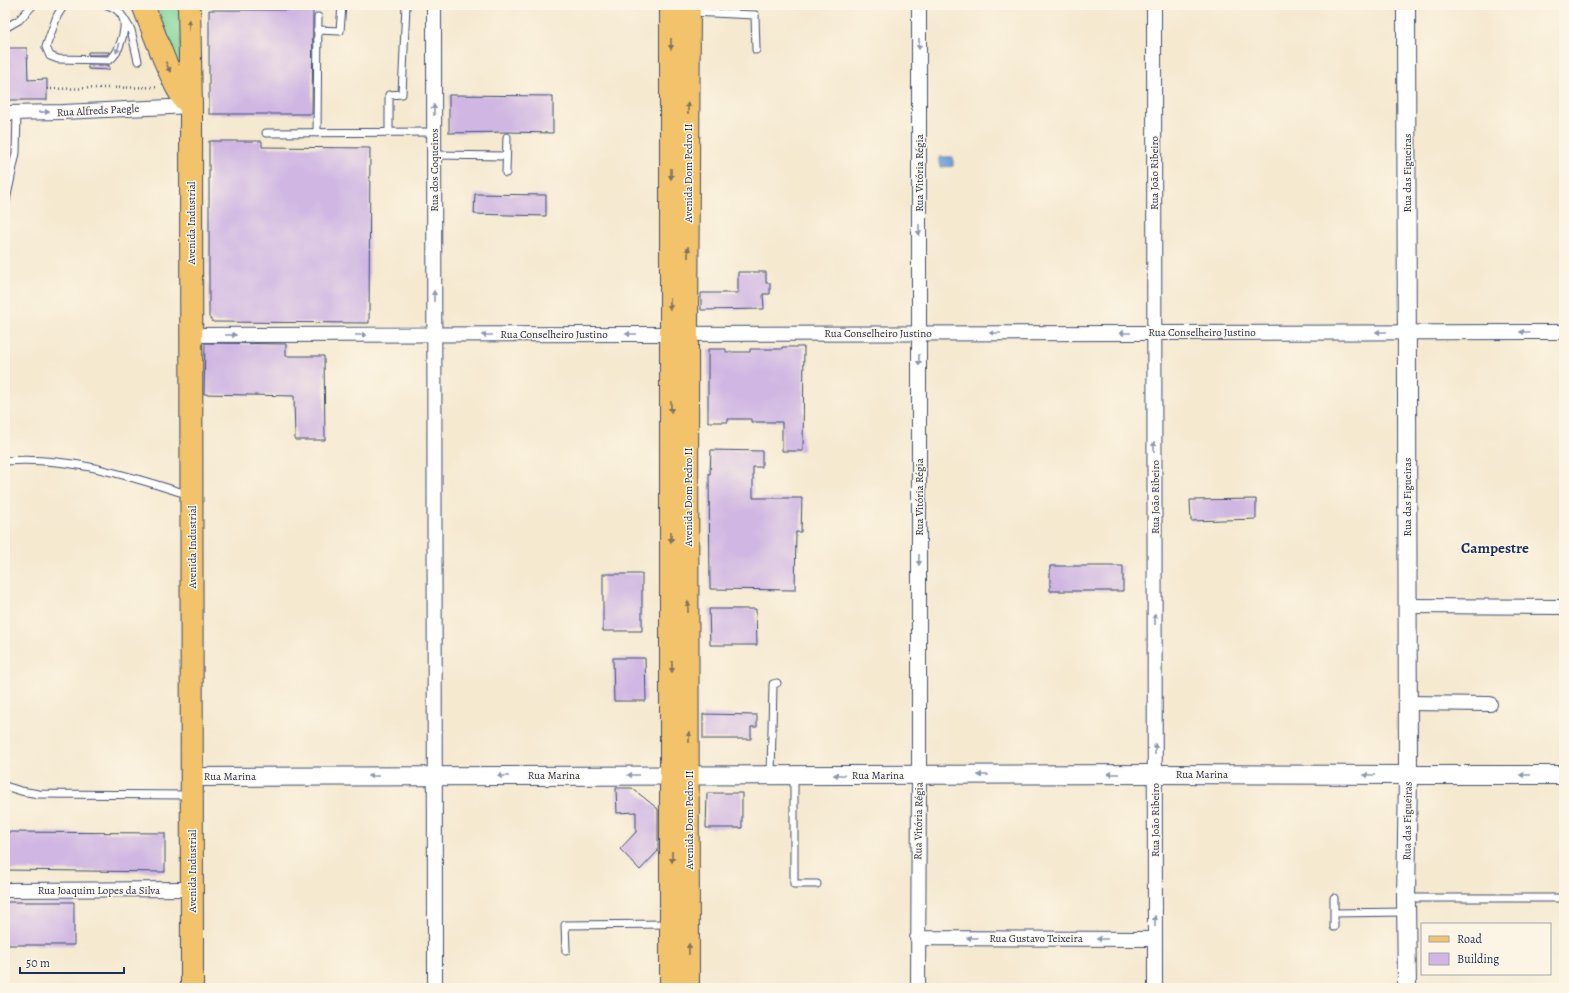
<svg xmlns="http://www.w3.org/2000/svg" width="1569" height="993" viewBox="0 0 1569 993" font-family="Alegreya,serif">
  <style>
    .green { fill: #7fd497; stroke: #4d827a }
    .water { fill: #6fa6dd; stroke: #456a9e }
    .building { fill: #cfb6e3 }
    .lines { fill: none; stroke-linecap: round; stroke-linejoin: round }
    .service-casing { stroke: #3c4b6f; stroke-width: 9 }
    .minor-casing { stroke: #3c4b6f; stroke-width: 16 }
    .tertiary-casing { stroke: #3c4b6f; stroke-width: 20 }
    .primary-casing { stroke: #3c4b6f; stroke-width: 24 }
    .path { stroke: #3c4b6f; stroke-width: 2.5; stroke-dasharray: 1 3; stroke-linecap: butt }
    .service { stroke: #fff; stroke-width: 7 }
    .minor { stroke: #fff; stroke-width: 14 }
    .tertiary { stroke: #fff; stroke-width: 18 }
    .primary { stroke: #f2c36a; stroke-width: 22 }
    .oneway { fill: #7c7263 }
    .oneway2 { fill: #8d97ae }
    .labels { text-anchor: middle; stroke-width: 3; stroke-linejoin: round; paint-order: stroke }
    .street-label { font-size: 11px; fill: #1b2f5e; stroke: #fcf5e5 }
    .district-label { font-size: 15px; font-weight: bold; fill: #1b2f5e; stroke: #fcf5e5 }
  </style>
  <rect width="100%" height="100%" fill="#fcf5e5"/>
  <filter id="ink" filterUnits="userSpaceOnUse"><feTurbulence type="fractalNoise" baseFrequency=".025" numOctaves="2"/><feDisplacementMap in="SourceGraphic" scale="8" xChannelSelector="R" yChannelSelector="G"/><feConvolveMatrix kernelMatrix="1 2 1 2 8 2 1 2 1" color-interpolation-filters="sRGB"/></filter>
  <filter id="wash" filterUnits="userSpaceOnUse"><feTurbulence type="fractalNoise" baseFrequency=".012" numOctaves="4" result="noise"/><feDisplacementMap in="SourceGraphic" scale="16" xChannelSelector="R" yChannelSelector="G"/><feGaussianBlur stdDeviation="0.9" result="paint"/><feColorMatrix in="noise" values="0 0 0 0 0 0 0 0 0 0 0 0 0 0 0 0 0 1.4 0 .05"/><feComposite in="paint" operator="in"/></filter>
  <g filter="url(#wash)">
    <rect width="100%" height="100%" fill="#f5e9d0"/>
    <path class="green" d="M157 5H183L179 75Z"/>
    <path class="water" d="M940 157H953V166L940 167Z"/>
    <g id="blocks">
      <path class="building" d="M209 10H313L312 114H209Z
        M5 48H27L28 80 47 79V100H5Z
        M88 52H109V53L107 55H88Z
        M88 65H109V70L88 69Z
        M449 95 553 96V133L507 132 449 133Z
        M209 141H262V147L370 148 369 323 213 322 209 317Z
        M475 194 546 195V216L474 214Z
        M738 272H766V283H770V294H763L764 309 701 310V293H738Z
        M205 343 286 344V356H324L325 440H295L294 396 204 394Z
        M782 347H804L803 451H782V422H751V419H728V422H708V349H726V352H750V349H782Z
        M711 450 762 451V467H753V498H802L801 532H796L795 590 710 589 709 473 710 474Z
        M1256 499V519L1191 521 1190 500Z
        M1050 566H1123V591H1050Z
        M603 574H642V631H603Z
        M709 609H756L757 645H710Z
        M613 658H645L646 701H614Z
        M703 714 757 715V727H751V739H703Z
        M616 788H632L658 809V851L640 870 620 849 636 832V812L617 813Z
        M707 793H742V828H706Z
        M5 832 165 833V872L5 870Z
        M5 902H74V945H5Z"/>
    </g>
  </g>
  <g filter="url(#ink)">
    <use href="#blocks" fill-opacity="0" stroke="#3c4b6f" stroke-width="1"/>
    <g class="lines">
      <defs>
        <path id="service" d="M64 5 57 16 46 47 50 56 58 59 109 60C119 55 128 26 122 16 119 10 113 7 107 5
          M691 12 755 15 756 50
          M123 17 131 30 138 61
          M5 28 19 20 33 5
          M317 30 340 31 342 5
          M389 132V95L402 94 406 5
          M266 133 434 132
          M317 133 318 17
          M434 155 506 156
          M506 173 507 137
          M5 205 16 153 17 113
          M5 461C72 456 127 476 190 495
          M771 775 773 684 777 683
          M794 775V884H817
          M5 786 21 791 39 794 190 795
          M1334 898V927
          M1406 898H1564
          M1334 913 1406 912
          M566 951 565 925 669 924"/>
        <path id="minor" d="M434 5 435 988
          M1154 5 1155 988
          M5 113 63 112 191 106
          M192 335 1564 332
          M1408 606 1564 607
          M1408 703 1490 704
          M5 890 192 889
          M917 938 1155 939
          M918 988 919 775V5"/>
        <path id="tertiary" d="M1406 5 1408 775 1406 898 1407 988
          M192 777 1155 774 1408 775H1564"/>
        <path id="primary" d="M143 5 164 59 176 86 183 98 191 106
          M189 5 191 106 192 988
          M671 988V5
          M688 988 687 333 689 5"/>
      </defs>
      <use href="#service" class="service-casing"/>
      <use href="#minor" class="minor-casing"/>
      <use href="#tertiary" class="tertiary-casing"/>
      <use href="#primary" class="primary-casing"/>
      <path class="path" d="M47 89 158 87"/>
      <use href="#service" class="service"/>
      <use href="#minor" class="minor"/>
      <use href="#tertiary" class="tertiary"/>
      <use href="#primary" class="primary"/>
    </g>
    <defs><path id="oneway-solid" d="M-6-.8H1V-3.2L6.5 0L1 3.2V.8H-6Z"/></defs>
    <g class="oneway">
      <use href="#oneway-solid" transform="translate(189 25) rotate(-92)"/>
      <use href="#oneway-solid" transform="translate(671 44) rotate(90)"/>
      <use href="#oneway-solid" transform="translate(168 67) rotate(65)"/>
      <use href="#oneway-solid" transform="translate(688 108) rotate(-90)"/>
      <use href="#oneway-solid" transform="translate(671 174) rotate(90)"/>
      <use href="#oneway-solid" transform="translate(688 252) rotate(-90)"/>
      <use href="#oneway-solid" transform="translate(670 304) rotate(90)"/>
      <use href="#oneway-solid" transform="translate(671 407) rotate(90)"/>
      <use href="#oneway-solid" transform="translate(671 537) rotate(90)"/>
      <use href="#oneway-solid" transform="translate(688 607) rotate(-90)"/>
      <use href="#oneway-solid" transform="translate(672 667) rotate(90)"/>
      <use href="#oneway-solid" transform="translate(689 737) rotate(-90)"/>
      <use href="#oneway-solid" transform="translate(672 857) rotate(90)"/>
      <use href="#oneway-solid" transform="translate(689 949) rotate(-90)"/>
    </g>
    <g class="oneway2">
      <use href="#oneway-solid" transform="translate(919 44) rotate(90)"/>
      <use href="#oneway-solid" transform="translate(118 48) rotate(110)"/>
      <use href="#oneway-solid" transform="translate(434 110) rotate(-90)"/>
      <use href="#oneway-solid" transform="translate(44 112) rotate(-1)"/>
      <use href="#oneway-solid" transform="translate(919 230) rotate(90)"/>
      <use href="#oneway-solid" transform="translate(434 296) rotate(-90)"/>
      <use href="#oneway-solid" transform="translate(1381 332) rotate(180)"/>
      <use href="#oneway-solid" transform="translate(1525 332) rotate(-180)"/>
      <use href="#oneway-solid" transform="translate(995 333) rotate(180)"/>
      <use href="#oneway-solid" transform="translate(1125 333) rotate(180)"/>
      <use href="#oneway-solid" transform="translate(631 334) rotate(180)"/>
      <use href="#oneway-solid" transform="translate(231 335)"/>
      <use href="#oneway-solid" transform="translate(361 335)"/>
      <use href="#oneway-solid" transform="translate(487 335) rotate(180)"/>
      <use href="#oneway-solid" transform="translate(919 360) rotate(90)"/>
      <use href="#oneway-solid" transform="translate(1154 447) rotate(-90)"/>
      <use href="#oneway-solid" transform="translate(919 560) rotate(90)"/>
      <use href="#oneway-solid" transform="translate(1155 619) rotate(-90)"/>
      <use href="#oneway-solid" transform="translate(1155 749) rotate(-90)"/>
      <use href="#oneway-solid" transform="translate(1113 774) rotate(180)"/>
      <use href="#oneway-solid" transform="translate(633 775) rotate(180)"/>
      <use href="#oneway-solid" transform="translate(839 775) rotate(180)"/>
      <use href="#oneway-solid" transform="translate(983 775) rotate(180)"/>
      <use href="#oneway-solid" transform="translate(1369 775) rotate(-180)"/>
      <use href="#oneway-solid" transform="translate(1525 775) rotate(180)"/>
      <use href="#oneway-solid" transform="translate(373 776) rotate(180)"/>
      <use href="#oneway-solid" transform="translate(503 776) rotate(180)"/>
      <use href="#oneway-solid" transform="translate(1155 921) rotate(-90)"/>
      <use href="#oneway-solid" transform="translate(972 938) rotate(-180)"/>
      <use href="#oneway-solid" transform="translate(1102 939) rotate(-180)"/>
    </g>
  </g>
  <g class="labels">
    <g class="street-label">
      <text transform="translate(98 110) rotate(-3)" y="4">Rua Alfreds Paegle</text>
      <text transform="translate(434 170) rotate(-90)" y="4">Rua dos Coqueiros</text>
      <text transform="translate(688 173) rotate(-90)" y="4">Avenida Dom Pedro II</text>
      <text transform="translate(919 173) rotate(-90)" y="4">Rua Vitória Régia</text>
      <text transform="translate(1154 173) rotate(-90)" y="4">Rua João Ribeiro</text>
      <text transform="translate(1407 173) rotate(-90)" y="4">Rua das Figueiras</text>
      <text transform="translate(191 223) rotate(-90)" y="4">Avenida Industrial</text>
      <text x="1202" y="336">Rua Conselheiro Justino</text>
      <text x="878" y="337">Rua Conselheiro Justino</text>
      <text x="554" y="338">Rua Conselheiro Justino</text>
      <text transform="translate(688 497) rotate(-90)" y="4">Avenida Dom Pedro II</text>
      <text transform="translate(919 497) rotate(-90)" y="4">Rua Vitória Régia</text>
      <text transform="translate(1155 497) rotate(-90)" y="4">Rua João Ribeiro</text>
      <text transform="translate(1407 497) rotate(-90)" y="4">Rua das Figueiras</text>
      <text transform="translate(192 547) rotate(-90)" y="4">Avenida Industrial</text>
      <text x="1202" y="778">Rua Marina</text>
      <text x="554" y="779">Rua Marina</text>
      <text x="878" y="779">Rua Marina</text>
      <text x="230" y="780">Rua Marina</text>
      <text transform="translate(689 820) rotate(-90)" y="4">Avenida Dom Pedro II</text>
      <text transform="translate(1155 820) rotate(-90)" y="4">Rua João Ribeiro</text>
      <text transform="translate(918 821) rotate(-89)" y="4">Rua Vitória Régia</text>
      <text transform="translate(1407 821) rotate(-89)" y="4">Rua das Figueiras</text>
      <text transform="translate(192 871) rotate(-90)" y="4">Avenida Industrial</text>
      <text x="99" y="894">Rua Joaquim Lopes da Silva</text>
      <text x="1036" y="942">Rua Gustavo Teixeira</text>
    </g>
    <g class="district-label">
      <text x="1495" y="553">Campestre</text>
    </g>
  </g>
  <rect width="1569" height="993" fill="none" stroke="#fcf5e5" stroke-width="20"/>
  <rect x="1421" y="923" width="130" height="52" fill="#fcf5e5" stroke="#a2a6af"/>
  <rect x="1429" y="936" width="20" height="6" fill="#f2c36a" stroke="#a2a6af"/>
  <text x="1457" y="943" font-size="12" fill="#1b2f5e">Road</text>
  <rect x="1429" y="953" width="20" height="12" fill="#cfb6e3" stroke="#a2a6af"/>
  <text x="1457" y="963" font-size="12" fill="#1b2f5e">Building</text>
  <path d="M20 967v6h104v-6" fill="none" stroke="#1b2f5e" stroke-width="2"/>
  <text x="26" y="967" font-size="12" fill="#1b2f5e" stroke="#fcf5e5" stroke-width="3" paint-order="stroke">50 m</text>
</svg>
